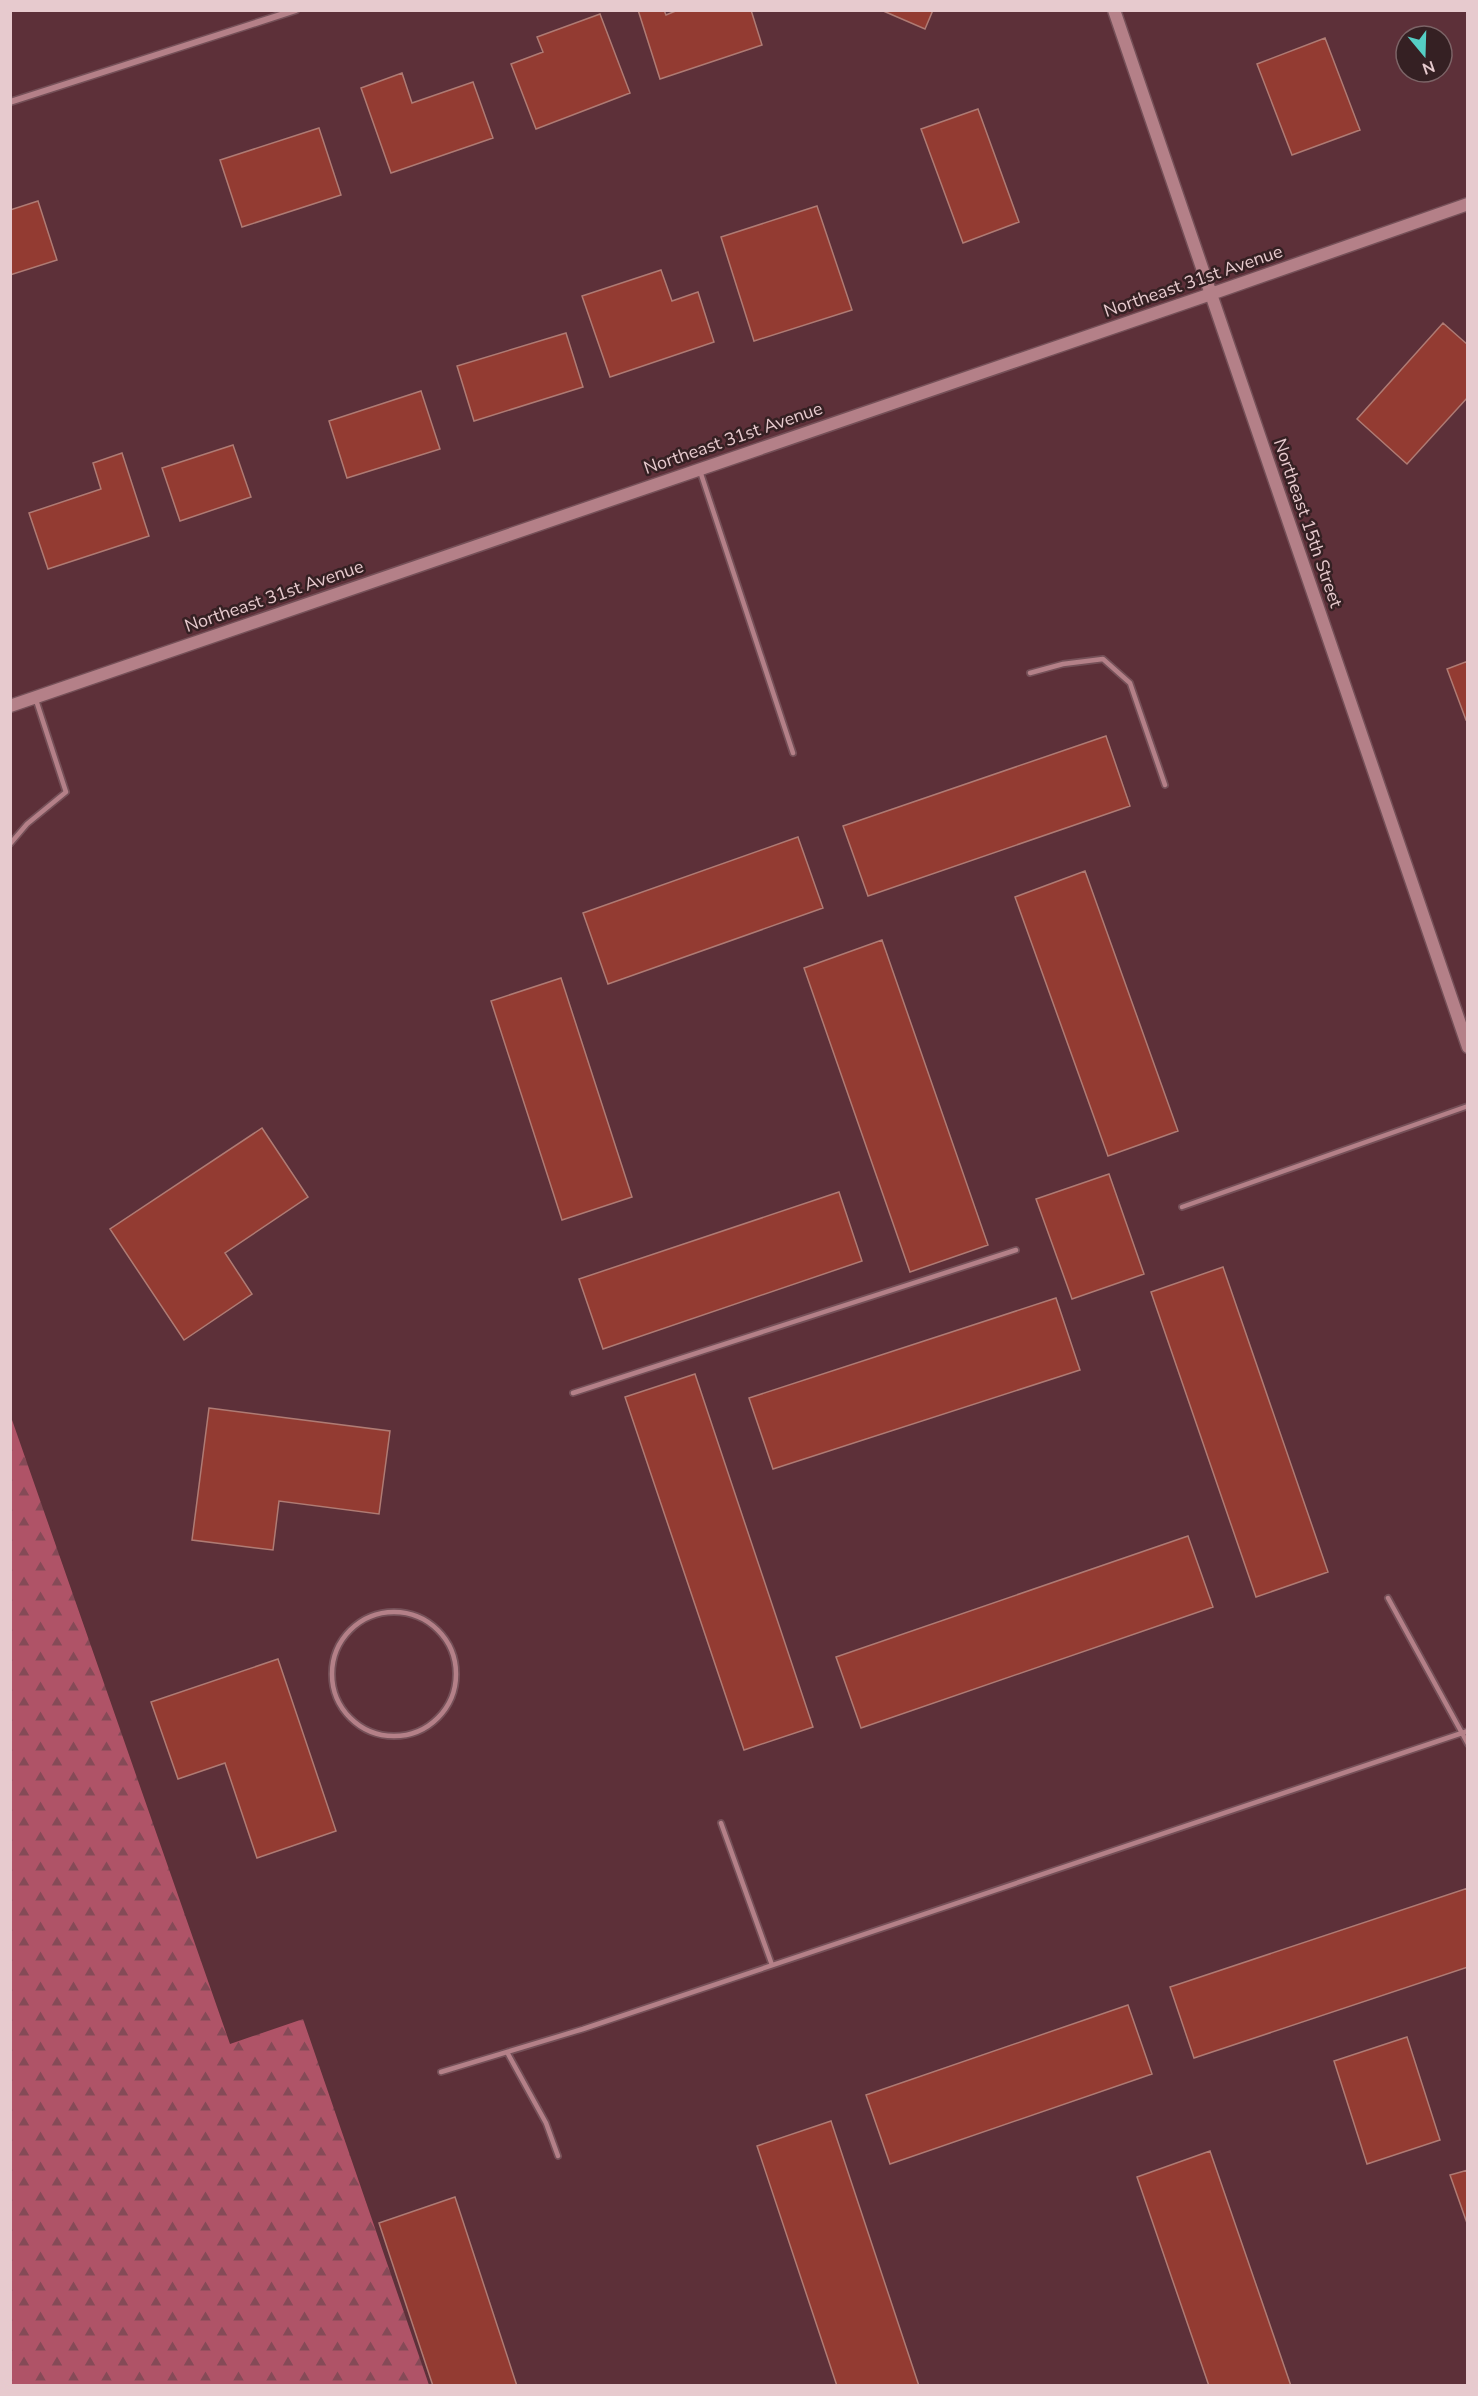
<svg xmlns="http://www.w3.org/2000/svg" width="1478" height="2396" viewBox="0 0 1478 2396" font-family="'Nunito Sans',sans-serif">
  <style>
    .forest { fill: url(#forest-firs) }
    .building { fill: #933b32; stroke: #af7b74; stroke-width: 1.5 }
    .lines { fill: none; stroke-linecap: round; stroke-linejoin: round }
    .lane-casing { stroke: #755058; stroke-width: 8 }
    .street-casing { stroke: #755058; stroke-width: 9 }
    .secondary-casing { stroke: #755058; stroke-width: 15 }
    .lane { stroke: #b48088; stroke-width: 4.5 }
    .street { stroke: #b48088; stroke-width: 6 }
    .secondary { stroke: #b48088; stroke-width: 12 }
    .labels { text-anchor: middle; stroke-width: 5; stroke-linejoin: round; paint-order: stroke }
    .street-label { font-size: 18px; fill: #e7cace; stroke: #352023 }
  </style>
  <defs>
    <pattern id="forest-firs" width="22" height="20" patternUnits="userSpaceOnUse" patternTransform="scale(1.5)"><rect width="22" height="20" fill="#af5367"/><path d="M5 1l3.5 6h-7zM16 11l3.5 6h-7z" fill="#854a57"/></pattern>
  </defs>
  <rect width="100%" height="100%" fill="#5d3039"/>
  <path class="forest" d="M11 1417 230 2044 303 2019 429 2385H11Z"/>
  <path class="building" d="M638 10H664L666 15 678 10H751L762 45 660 79Z
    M881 10H933L925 29Z
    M600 14 630 93 536 129 511 64 543 52 537 37Z
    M1325 38 1360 130 1292 155 1257 64Z
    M402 73 412 103 473 82 493 138 391 173 361 88Z
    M978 109 1019 222 963 243 921 129Z
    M319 128 341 195 242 227 220 160Z
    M38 201 57 260 10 275V210Z
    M817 206 852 310 754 341 721 237Z
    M661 270 672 301 698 292 714 342 610 377 582 296Z
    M1443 323 1468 345V397L1407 464 1357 419Z
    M566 333 583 387 474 421 457 366Z
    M421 391 440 449 347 478 329 421Z
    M233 445 251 497 180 521 162 468Z
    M122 453 149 536 48 569 29 513 101 489 93 463Z
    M1468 661V719L1466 720 1447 669Z
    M1106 736 1130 806 868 896 843 826Z
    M798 837 823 908 608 984 583 913Z
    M1085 871 1178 1131 1108 1156 1015 897Z
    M882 940 988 1245 910 1272 804 968Z
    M561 978 632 1197 562 1220 491 1001Z
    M262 1128 308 1197 225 1253 252 1294 184 1340 110 1229Z
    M1109 1174 1144 1274 1072 1299 1036 1199Z
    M839 1192 862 1261 603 1349 579 1279Z
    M1223 1267 1328 1572 1256 1597 1151 1292Z
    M1056 1298 1080 1370 773 1469 749 1398Z
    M695 1374 813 1727 744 1750 625 1397Z
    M209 1408 390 1431 379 1514 279 1501 273 1550 192 1540Z
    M1188 1536 1213 1607 861 1728 836 1657Z
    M278 1659 336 1831 257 1858 225 1763 178 1779 151 1702Z
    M1468 1888V1967L1194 2058 1170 1987Z
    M1128 2005 1152 2074 890 2164 866 2095Z
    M1407 2037 1440 2140 1367 2164 1334 2061Z
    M831 2121 919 2386H837L757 2146Z
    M1210 2151 1291 2386H1209L1137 2177Z
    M1468 2170V2226L1450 2175Z
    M455 2197 517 2386H433L379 2223Z"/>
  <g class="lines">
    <defs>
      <path id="lane" d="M700 471 793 753
        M1030 673 1063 664 1103 659 1130 683 1165 785
        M10 844 27 824 66 792 36 700
        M1182 1207 1468 1106
        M573 1393 1016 1250
        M1388 1598 1468 1744
        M332 1674a62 62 0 1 1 124 0a62 62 0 1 1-124 0Z
        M721 1823 772 1965
        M507 2052 546 2123 558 2156
        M441 2072 583 2029 1468 1731"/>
      <path id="street" d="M10 102 296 10"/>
      <path id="secondary" d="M1114 10 1468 1047
        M10 706 1211 294 1468 204"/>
    </defs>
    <use href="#lane" class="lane-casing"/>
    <use href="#street" class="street-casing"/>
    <use href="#secondary" class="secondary-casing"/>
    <use href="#lane" class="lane"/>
    <use href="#street" class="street"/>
    <use href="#secondary" class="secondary"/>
  </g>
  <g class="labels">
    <g class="street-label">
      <text transform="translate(1193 281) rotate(-19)" y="6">Northeast 31st Avenue</text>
      <text transform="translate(733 438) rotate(-19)" y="6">Northeast 31st Avenue</text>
      <text transform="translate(1308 523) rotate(71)" y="6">Northeast 15th Street</text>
      <text transform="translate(274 596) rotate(-19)" y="6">Northeast 31st Avenue</text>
    </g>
  </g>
  <rect width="1478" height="2396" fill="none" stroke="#e7cace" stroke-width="24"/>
  <g transform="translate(1424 54) rotate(161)"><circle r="28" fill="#352023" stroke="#7c6467" stroke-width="1.5"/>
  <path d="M0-4.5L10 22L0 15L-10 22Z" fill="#55cec5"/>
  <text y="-9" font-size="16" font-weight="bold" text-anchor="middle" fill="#e7cace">N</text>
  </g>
</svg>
